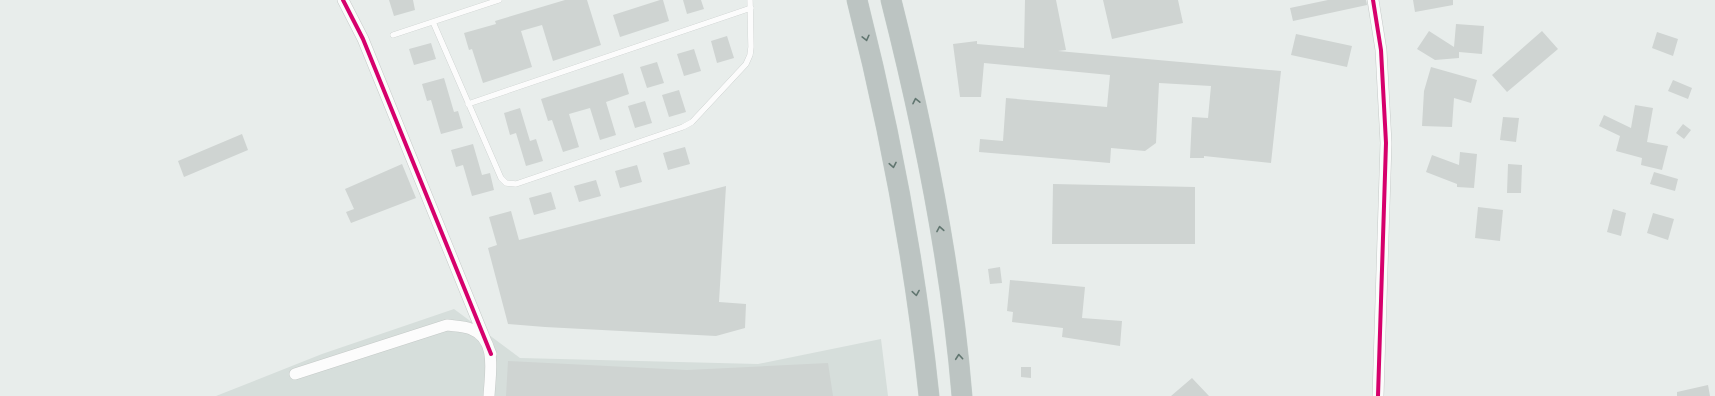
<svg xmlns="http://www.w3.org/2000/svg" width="1715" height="396" viewBox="0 0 1715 396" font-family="Figtree,sans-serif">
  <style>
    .built { fill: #d6dedb }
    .building { fill: #cfd4d2 }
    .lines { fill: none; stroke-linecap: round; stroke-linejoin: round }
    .lane-casing { stroke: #c5cac8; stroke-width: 6 }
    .street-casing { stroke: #c5cac8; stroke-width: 12 }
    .highway-casing { stroke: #c3ccc9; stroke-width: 21 }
    .lane { stroke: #fcfcfc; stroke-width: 5.5 }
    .street { stroke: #fcfcfc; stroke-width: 11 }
    .highway { stroke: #bcc4c2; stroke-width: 20 }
    .cycleway-casing { stroke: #f7fbf9; stroke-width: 6 }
    .cycleway { stroke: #d6006c; stroke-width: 4 }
    .oneway { stroke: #617670 }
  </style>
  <rect width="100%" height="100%" fill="#e8edeb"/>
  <path class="built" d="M454 309 520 358 758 364 881 339 888 396H216L322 354Z"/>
  <path class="building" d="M389 0H413L415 10 394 16Z
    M565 0H587L601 45 553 61 542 25 521 31 532 67 483 83 472 49 469 50 464 33 496 24 495 21Z
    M660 0H663L669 21 620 37 613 15Z
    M683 0H701L704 9 687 14Z
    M1025 0H1056L1066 50 1058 51 1281 71 1271 163 1204 156V158H1190L1192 117 1208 118 1211 86 1159 83 1156 143 1145 151 1111 148 1110 163 979 152 980 139 1003 141 1006 98 1107 107 1110 75 984 63 981 97H960L953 44 977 41V44L1024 48Z
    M1103 0H1178L1183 23 1112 39Z
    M1328 0H1366L1367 5 1293 21 1290 8Z
    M1413 0H1453V5L1415 12Z
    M1456 24 1484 26 1482 54 1459 52V58L1435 60 1417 49 1429 31 1454 47Z
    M1542 31 1558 49 1507 92 1492 75Z
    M1657 32 1678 39 1673 56 1652 48Z
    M1296 34 1352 46 1347 67 1291 55Z
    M727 36 734 58 717 63 711 41Z
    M431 43 436 59 414 65 409 49Z
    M694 49 701 71 684 76 677 54Z
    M657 62 664 83 647 88 640 67Z
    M1431 67 1477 80 1471 103 1454 98 1452 127 1422 126 1424 91Z
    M623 73 629 94 606 102 616 135 600 140 590 108 569 114 579 147 563 152 552 120 548 121 541 99Z
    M444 78 454 112 458 111 463 128 441 134 431 100 427 101 422 84Z
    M1673 80 1692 88 1688 99 1668 91Z
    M679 90 686 112 669 117 662 95Z
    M645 101 652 123 635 128 628 106Z
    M1635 105 1653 108 1647 142 1668 146 1662 170 1641 165 1642 158 1616 151 1620 136 1599 126 1604 115 1631 128Z
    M520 108 530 141 536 139 543 161 526 166 516 133 510 135 504 113Z
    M1503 117 1519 118 1516 142 1500 140Z
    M1683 124 1691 130 1684 139 1676 133Z
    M242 134 248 150 184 177 178 161Z
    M473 144 482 175 490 173 494 190 472 196 463 165 456 167 451 150Z
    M685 147 690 164 668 170 663 153Z
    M1460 152 1477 154 1474 188 1457 187V184L1426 172 1432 155 1459 165Z
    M402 164 416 198 351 223 346 212 354 209 345 189Z
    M1508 164 1522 165 1521 193H1507Z
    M637 165 642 182 620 188 615 171Z
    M1654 172 1678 179 1675 191 1650 184Z
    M596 180 601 196 579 202 574 186Z
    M1053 184 1195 187V244H1052Z
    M726 186 719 302 746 304 745 328 716 336 545 327 508 324 488 248 497 245 489 217 511 211 519 240Z
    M551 192 556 209 534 215 529 198Z
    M1478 207 1503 210 1500 241 1475 238Z
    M1613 209 1626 213 1621 236 1607 232Z
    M1653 213 1674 219 1668 240 1647 233Z
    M1000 267 1002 283 990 284 988 269Z
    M1010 280 1085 287 1082 318 1122 321 1120 346 1062 337 1063 328 1012 322 1013 312 1007 311Z
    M508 361 687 370 828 363 833 396H506Z
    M1021 367H1031V378L1021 377Z
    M1192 378 1209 396H1171Z
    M1708 385 1710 396H1677V392Z"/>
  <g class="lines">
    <defs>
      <path id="lane" d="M433 22 501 178 506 183 516 184 683 127 692 122 746 64 750 55 751 47 750 0
        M393 35 499 0
        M468 104 751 8"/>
      <path id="street" d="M343 0 363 39 491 354
        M1373 0 1381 50 1386 143 1378 396
        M295 374 447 325C454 326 464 326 471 329 498 339 490 374 489 396"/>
      <path id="highway" d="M857 0C890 130 915 263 929 396
        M891 0C924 130 951 262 962 396"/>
    </defs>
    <use href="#lane" class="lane-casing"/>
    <use href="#street" class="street-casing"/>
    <use href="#highway" class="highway-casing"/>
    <use href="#lane" class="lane"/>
    <use href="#street" class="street"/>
    <use href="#highway" class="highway"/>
    <defs>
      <path id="cycleway" d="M343 0 363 39 491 354
        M1373 0 1381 50 1386 143 1378 396"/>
    </defs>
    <use href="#cycleway" class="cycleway-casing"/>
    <use href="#cycleway" class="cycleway"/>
  </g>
  <defs><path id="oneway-chevron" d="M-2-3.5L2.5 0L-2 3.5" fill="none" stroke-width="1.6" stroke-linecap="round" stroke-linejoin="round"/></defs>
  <g class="oneway">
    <use href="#oneway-chevron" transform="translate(866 38) rotate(76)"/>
    <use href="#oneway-chevron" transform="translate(916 101) rotate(-102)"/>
    <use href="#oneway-chevron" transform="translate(893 165) rotate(79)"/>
    <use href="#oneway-chevron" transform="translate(940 229) rotate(-100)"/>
    <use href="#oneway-chevron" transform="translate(916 293) rotate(81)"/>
    <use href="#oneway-chevron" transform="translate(959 357) rotate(-95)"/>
  </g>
</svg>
